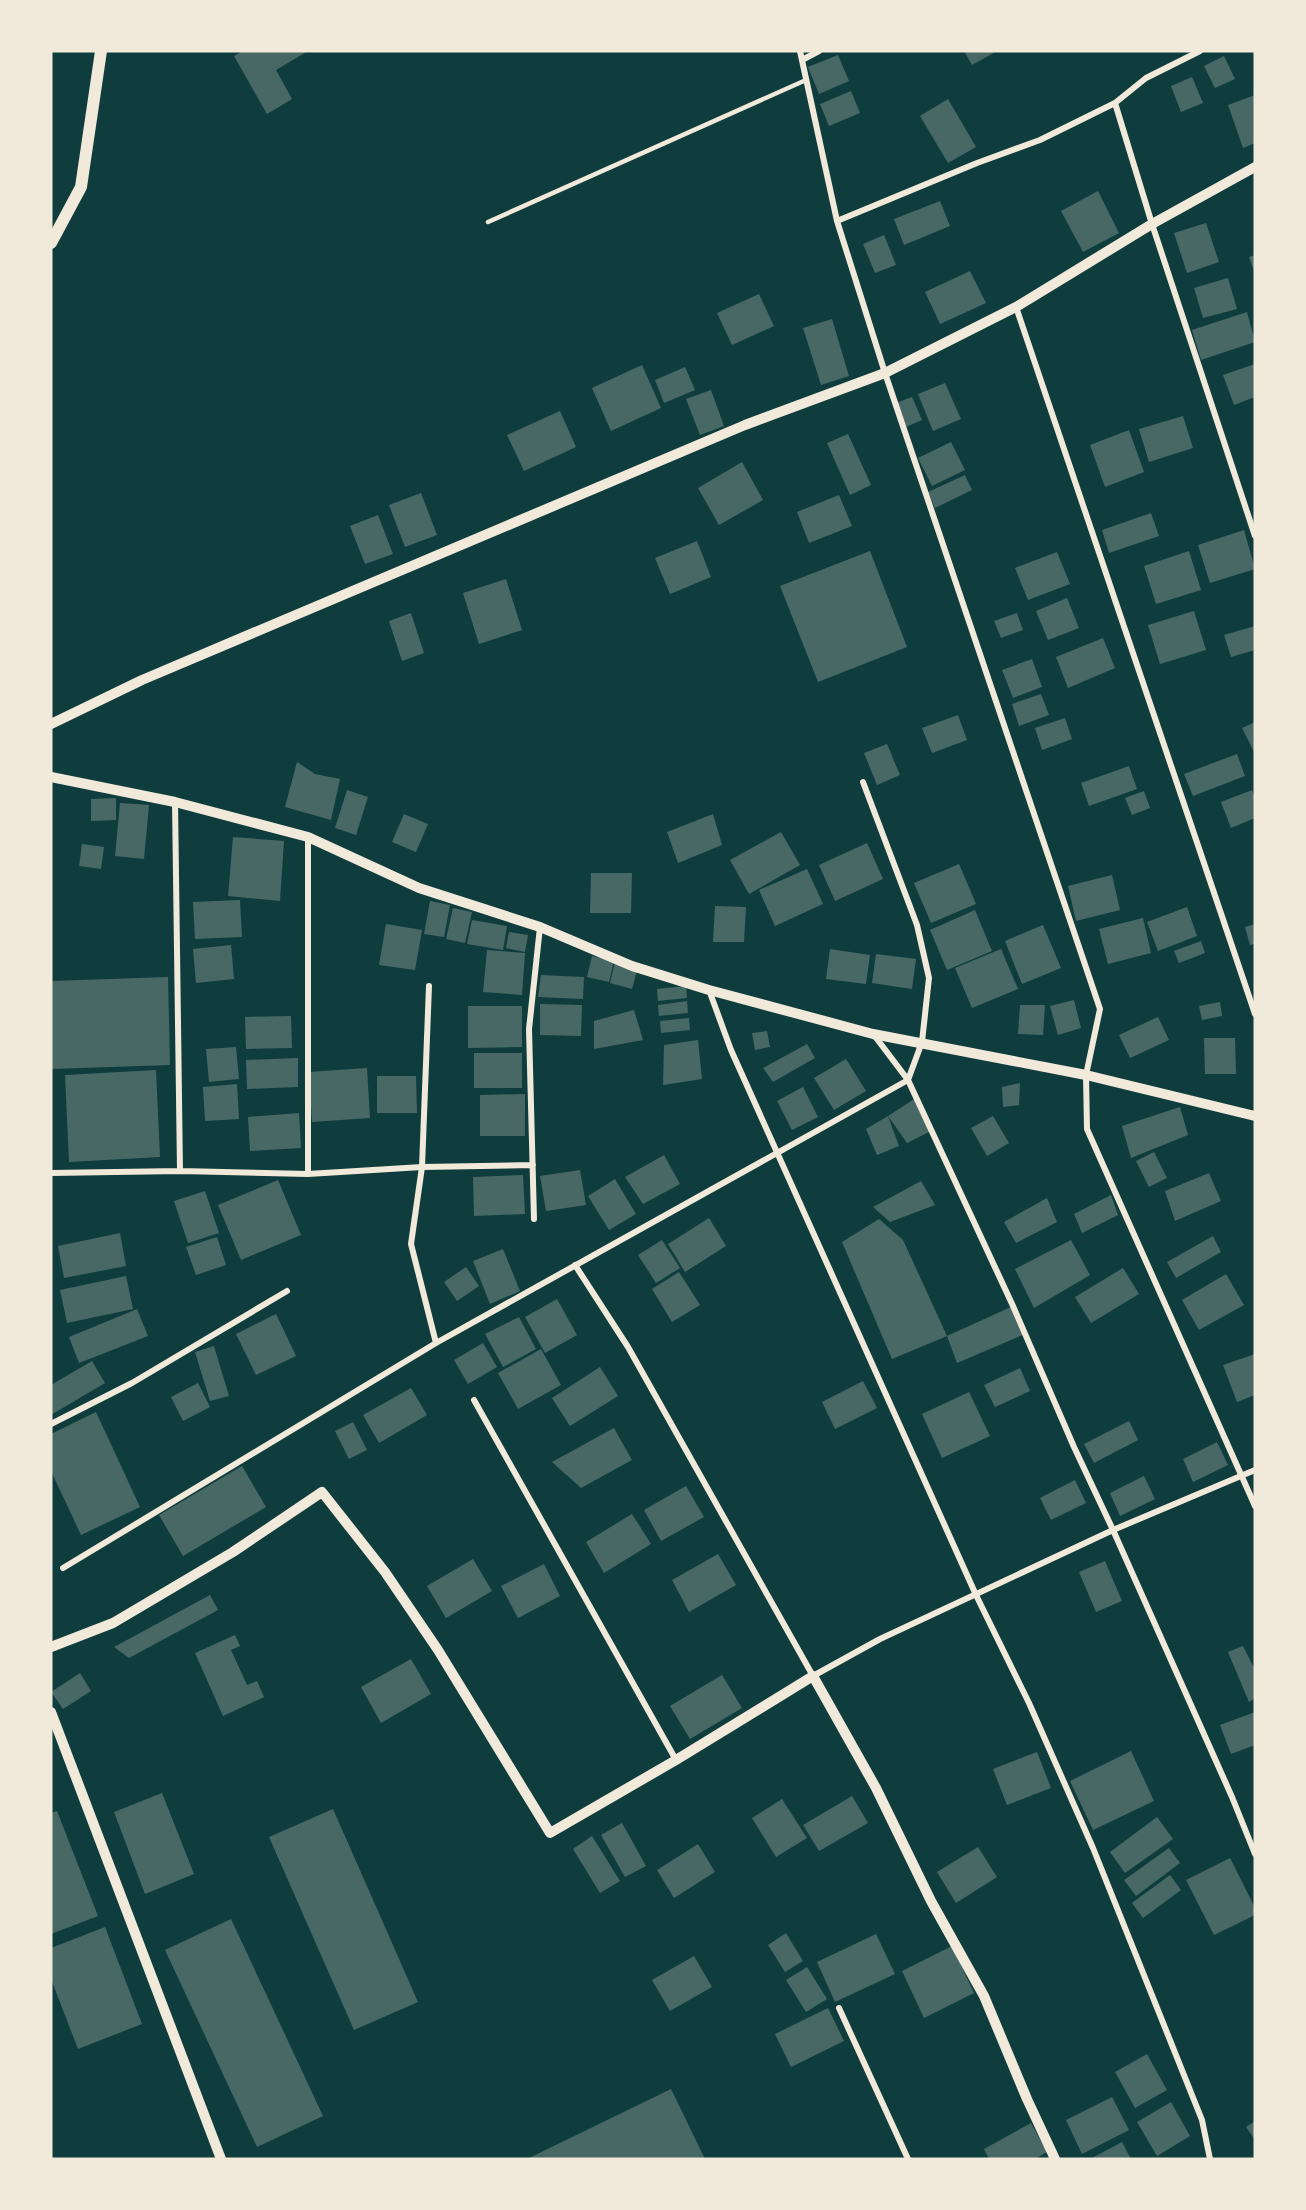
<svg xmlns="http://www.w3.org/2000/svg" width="1306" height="2210" viewBox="0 0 1306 2210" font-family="Georgia,serif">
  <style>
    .building { fill: #486865 }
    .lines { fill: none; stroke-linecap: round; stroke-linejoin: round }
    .service { stroke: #f1e9da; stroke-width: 4.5 }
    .minor { stroke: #f1e9da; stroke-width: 6 }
    .tertiary { stroke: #f1e9da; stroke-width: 10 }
    .secondary { stroke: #f1e9da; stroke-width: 12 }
  </style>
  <rect width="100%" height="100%" fill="#0f3d3e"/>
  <path class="building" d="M243 51H308L276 70 292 99 267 114 234 56Z
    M964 51H997L972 65Z
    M838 55 849 81 819 94 808 67Z
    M1224 56 1235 79 1215 88 1204 66Z
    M1192 77 1203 103 1181 112 1171 86Z
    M851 91 860 113 829 126 820 104Z
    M1255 95V143L1243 148 1228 105Z
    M948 99 976 147 948 163 920 116Z
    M1098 191 1119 233 1083 252 1061 211Z
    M940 201 950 226 904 245 894 219Z
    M1206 223 1219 262 1187 273 1174 233Z
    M884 235 896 265 875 273 863 244Z
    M1255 255V274L1249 257Z
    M970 271 986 303 940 324 925 292Z
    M1228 278 1237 309 1203 318 1194 288Z
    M759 294 774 326 732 345 717 313Z
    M1247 312 1255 342 1201 360 1192 330Z
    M832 319 849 376 821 385 803 328Z
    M1255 364V397L1234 405 1223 375Z
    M642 365 661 408 611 431 592 388Z
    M685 367 695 390 664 403 655 380Z
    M945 383 961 419 933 431 918 394Z
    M711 390 724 426 700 435 686 399Z
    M912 397 922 420 906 427 896 403Z
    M560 411 576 447 524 471 507 435Z
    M1183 416 1193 448 1149 462 1139 429Z
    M1129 430 1144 472 1105 487 1090 445Z
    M848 434 871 485 850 495 827 443Z
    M951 442 965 470 932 486 918 458Z
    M742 462 763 500 719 525 698 488Z
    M965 475 972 490 935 508 928 492Z
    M421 493 437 535 405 547 389 505Z
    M839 495 852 526 809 543 797 512Z
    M1151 513 1159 536 1109 553 1102 530Z
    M378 515 393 554 365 564 350 526Z
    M1244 530 1255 569 1210 583 1198 545Z
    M697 541 711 577 670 594 655 558Z
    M870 551 907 647 818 682 780 586Z
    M1189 551 1201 590 1156 604 1144 566Z
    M1057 552 1070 584 1028 600 1015 568Z
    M506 579 522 630 479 644 463 593Z
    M1067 598 1079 628 1048 640 1036 611Z
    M1194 611 1206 650 1160 664 1148 625Z
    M411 613 424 653 402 661 389 621Z
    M1017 613 1023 630 1001 638 994 621Z
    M1255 626V650L1231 657 1224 635Z
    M1103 638 1115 668 1068 688 1056 657Z
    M1032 659 1042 687 1013 698 1002 670Z
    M1041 694 1049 715 1019 726 1012 704Z
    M958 715 967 740 932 753 922 728Z
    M1065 718 1072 739 1042 750 1035 728Z
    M1255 722V754L1242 728Z
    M887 744 900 775 877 785 864 753Z
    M1237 754 1245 776 1193 796 1184 774Z
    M297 762 315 774 340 779 331 820 285 807Z
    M1129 766 1137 789 1089 806 1081 783Z
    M347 790 368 797 356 835 335 828Z
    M1252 790 1255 798V818L1231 828 1221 802Z
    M1144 791 1150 808 1132 815 1125 798Z
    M116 798V820L91 821V799Z
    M120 803 149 805 144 859 115 856Z
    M404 814 428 824 416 852 392 842Z
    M713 814 722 845 678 863 667 832Z
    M781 832 800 865 749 894 730 860Z
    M233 837 284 841 280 901 228 896Z
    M867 843 883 879 835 901 819 865Z
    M82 844 104 847 101 869 79 866Z
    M959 864 976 904 931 923 914 883Z
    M807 869 823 904 775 926 759 890Z
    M591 873H632L631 913H590Z
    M1112 875 1120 910 1076 921 1068 886Z
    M240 900 242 937 195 939 193 902Z
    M430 901 450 905 444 937 424 934Z
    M715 906 746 907 744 942H713Z
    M1187 907 1197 936 1158 951 1147 922Z
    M453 908 472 912 465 943 446 939Z
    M975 910 992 951 947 970 930 930Z
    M1143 918 1151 953 1108 964 1099 929Z
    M472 920 507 926 503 950 467 944Z
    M386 924 422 930 415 970 379 965Z
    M1255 924V944L1250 945 1245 927Z
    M1043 925 1061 968 1022 984 1005 941Z
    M509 932 528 935 525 952 506 948Z
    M1201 941 1205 953 1179 963 1174 951Z
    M231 945 234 979 196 983 193 949Z
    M830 949 870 955 866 984 826 979Z
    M1001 949 1018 989 972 1008 955 968Z
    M487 950 525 953 522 995 483 992Z
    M876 954 916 959 912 989 872 983Z
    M592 956 614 961 609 982 587 977Z
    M615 962 638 967 632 989 610 983Z
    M541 975 584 977 583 999 538 997Z
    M168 977 170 1065 51 1069V981Z
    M686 986 687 998 658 1001 657 989Z
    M1074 1000 1081 1028 1058 1035 1050 1006Z
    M687 1001 688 1013 659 1016 658 1005Z
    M1220 1002 1222 1016 1202 1020 1199 1006Z
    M540 1004 582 1005 581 1036 540 1035Z
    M1020 1005H1045L1043 1035 1018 1034Z
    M468 1006H522V1047L468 1048Z
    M634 1010 643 1040 594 1049V1021Z
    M291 1016 292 1048 246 1049 245 1017Z
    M1158 1017 1169 1040 1130 1058 1119 1035Z
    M689 1018 690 1030 661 1033 660 1021Z
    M767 1031 770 1047 755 1050 752 1033Z
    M1204 1038H1235L1236 1074H1205Z
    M698 1040 702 1079 663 1085 664 1045Z
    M807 1044 815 1058 773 1082 763 1068Z
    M236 1047 239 1079 209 1082 206 1049Z
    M474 1053H522V1088H474Z
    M298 1058V1087L247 1089 246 1060Z
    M846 1059 866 1091 834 1110 814 1078Z
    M367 1068 370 1118 312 1122 309 1072Z
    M156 1070 160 1157 69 1162 65 1075Z
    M377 1076H416L417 1113H377Z
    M1020 1083 1019 1105 1003 1107 1002 1087Z
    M237 1084 239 1119 205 1121 203 1087Z
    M803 1087 818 1117 792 1130 777 1101Z
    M525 1094V1136H480V1095Z
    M916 1098 931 1131 907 1143 888 1116Z
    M1180 1107 1188 1135 1131 1158 1122 1126Z
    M299 1113 301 1148 250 1151 248 1117Z
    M888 1116 899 1146 877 1155 866 1129Z
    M993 1116 1009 1143 987 1156 971 1128Z
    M1154 1152 1167 1178 1149 1187 1136 1161Z
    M664 1155 680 1184 643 1204 625 1177Z
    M580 1170 586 1205 546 1211 540 1176Z
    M1209 1173 1221 1201 1175 1221 1165 1191Z
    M523 1175 525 1214 474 1216 473 1177Z
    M615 1179 636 1214 609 1230 588 1196Z
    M278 1180 301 1235 241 1260 218 1205Z
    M921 1181 935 1205 890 1222 873 1207Z
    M205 1191 219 1233 188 1243 174 1201Z
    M1111 1195 1118 1215 1082 1233 1074 1214Z
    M1047 1198 1057 1222 1016 1243 1004 1222Z
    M709 1218 726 1246 685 1272 668 1244Z
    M879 1219 903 1240 947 1336 1013 1306 1025 1334 957 1363 947 1336 892 1359 842 1242Z
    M120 1233 126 1266 64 1278 58 1246Z
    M1213 1236 1221 1252 1176 1278 1167 1262Z
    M217 1237 226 1265 196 1275 186 1247Z
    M662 1240 680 1268 656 1283 638 1255Z
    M1071 1240 1090 1275 1034 1308 1015 1269Z
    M503 1249 520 1291 490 1304 473 1261Z
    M466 1267 479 1286 457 1301 444 1282Z
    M1123 1268 1139 1294 1091 1323 1075 1297Z
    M679 1272 700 1305 672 1322 652 1289Z
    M1226 1274 1244 1305 1199 1330 1182 1300Z
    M126 1276 133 1309 67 1323 60 1290Z
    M557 1299 577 1335 545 1353 525 1317Z
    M137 1309 148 1336 79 1363 69 1337Z
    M276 1314 296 1356 256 1375 236 1334Z
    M519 1317 536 1349 503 1367 485 1334Z
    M483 1343 497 1367 468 1384 454 1360Z
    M214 1346 229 1396 210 1401 195 1352Z
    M541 1349 561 1385 518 1409 498 1373Z
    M1255 1354V1395L1237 1402 1223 1365Z
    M92 1361 105 1383 51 1415V1385Z
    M600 1367 618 1396 570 1426 552 1398Z
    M1020 1368 1030 1391 995 1407 984 1385Z
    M863 1381 877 1408 835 1429 822 1402Z
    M198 1383 210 1407 183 1421 171 1397Z
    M411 1388 427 1415 379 1443 363 1415Z
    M969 1392 990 1436 942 1458 922 1414Z
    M96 1412 140 1507 81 1535 51 1471V1434Z
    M1129 1421 1138 1440 1094 1463 1084 1444Z
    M353 1422 367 1450 349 1459 335 1431Z
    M614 1428 632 1460 581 1488 552 1462Z
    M1217 1442 1228 1465 1193 1482 1183 1459Z
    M242 1466 266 1507 183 1556 159 1515Z
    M1144 1476 1155 1499 1120 1516 1110 1493Z
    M1075 1480 1086 1503 1051 1520 1040 1498Z
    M686 1486 704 1517 661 1541 644 1510Z
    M632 1514 651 1544 604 1573 586 1542Z
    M718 1554 736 1585 689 1612 672 1580Z
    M473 1559 492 1591 446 1618 427 1586Z
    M1105 1561 1122 1601 1096 1612 1079 1572Z
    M544 1564 560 1596 518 1618 501 1586Z
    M210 1595 218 1610 129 1658 114 1647Z
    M235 1635 240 1646 231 1650 247 1685 257 1681 264 1697 223 1716 195 1653Z
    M1243 1646 1255 1670V1698L1249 1702 1228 1652Z
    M411 1659 431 1694 381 1723 361 1687Z
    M80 1673 91 1691 63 1709 51 1692Z
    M722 1675 742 1708 690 1739 670 1706Z
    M1255 1712V1745L1231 1754 1220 1725Z
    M1131 1751 1154 1801 1093 1830 1070 1781Z
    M1037 1752 1051 1788 1007 1805 993 1769Z
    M162 1793 194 1874 145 1894 114 1812Z
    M852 1796 868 1823 819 1851 803 1825Z
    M782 1799 807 1838 776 1857 752 1818Z
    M333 1809 418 2002 354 2030 269 1837Z
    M57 1811 98 1916 51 1934V1813Z
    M1157 1817 1173 1839 1125 1873 1110 1852Z
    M622 1823 646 1866 625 1877 601 1835Z
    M592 1836 620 1881 600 1893 573 1849Z
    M698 1844 715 1872 674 1898 657 1870Z
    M978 1847 997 1877 956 1903 937 1872Z
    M1169 1848 1180 1863 1136 1896 1124 1880Z
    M1230 1858 1255 1908V1915L1214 1935 1186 1880Z
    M1170 1875 1181 1890 1143 1918 1132 1903Z
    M231 1919 323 2116 257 2147 165 1950Z
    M105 1927 142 2024 78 2049 51 1979V1948Z
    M786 1933 803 1961 785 1972 768 1945Z
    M876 1934 895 1974 835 2002 817 1962Z
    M952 1946 974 1993 924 2018 902 1971Z
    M694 1956 712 1987 670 2011 652 1980Z
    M807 1967 827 1999 806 2012 786 1980Z
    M828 2008 844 2041 791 2067 775 2034Z
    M1147 2054 1167 2090 1135 2108 1115 2072Z
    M671 2089 705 2159H527Z
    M1112 2097 1129 2130 1082 2154 1066 2120Z
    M1171 2102 1190 2136 1157 2156 1137 2122Z
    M1255 2121V2140L1246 2127Z
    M1031 2123 1047 2152 1035 2159H989L984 2149Z
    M1122 2142 1131 2159H1090Z"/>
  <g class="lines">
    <path class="service" d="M488 222 806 80"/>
    <path class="minor" d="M800 51 837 221 885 373 1100 1009 1086 1075 1087 1129 1255 1506
      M1200 51 1146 78 1115 103 1152 224 1255 536
      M802 60 819 51
      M837 221 977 163 1040 140 1115 103
      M1016 307 1255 1014
      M175 802 180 1171
      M308 837V1174
      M429 986 422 1167 411 1244 436 1343
      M709 990 731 1050 976 1595 1029 1703 1093 1848 1202 2120 1210 2159
      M51 1173 180 1171 308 1174 422 1167 533 1165
      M534 1219 529 1029 540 927
      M575 1265 628 1347 813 1676 880 1639 1113 1530 1074 1447 1013 1306 908 1080 874 1035
      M474 1400 676 1760
      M51 1424 132 1383 287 1291
      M1255 1470 1113 1530 1232 1797 1255 1854
      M63 1568 436 1343 908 1080 922 1042 929 978 917 925 863 782
      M839 2008 908 2159"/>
    <path class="tertiary" d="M51 724 142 680 745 425 885 373 1016 307 1152 224 1255 167
      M51 777 175 802 308 837 419 888 540 927 632 966 709 990 873 1034 1086 1075 1255 1116
      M51 1647 113 1623 233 1552 322 1492 385 1572 438 1650 550 1833 676 1760 813 1676 876 1788 931 1901 984 1996 1027 2099 1055 2159
      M51 1712 221 2159"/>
    <path class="secondary" d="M51 243 81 187 101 51"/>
  </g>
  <rect width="1306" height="2210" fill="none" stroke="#f1e9da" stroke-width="105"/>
</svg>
